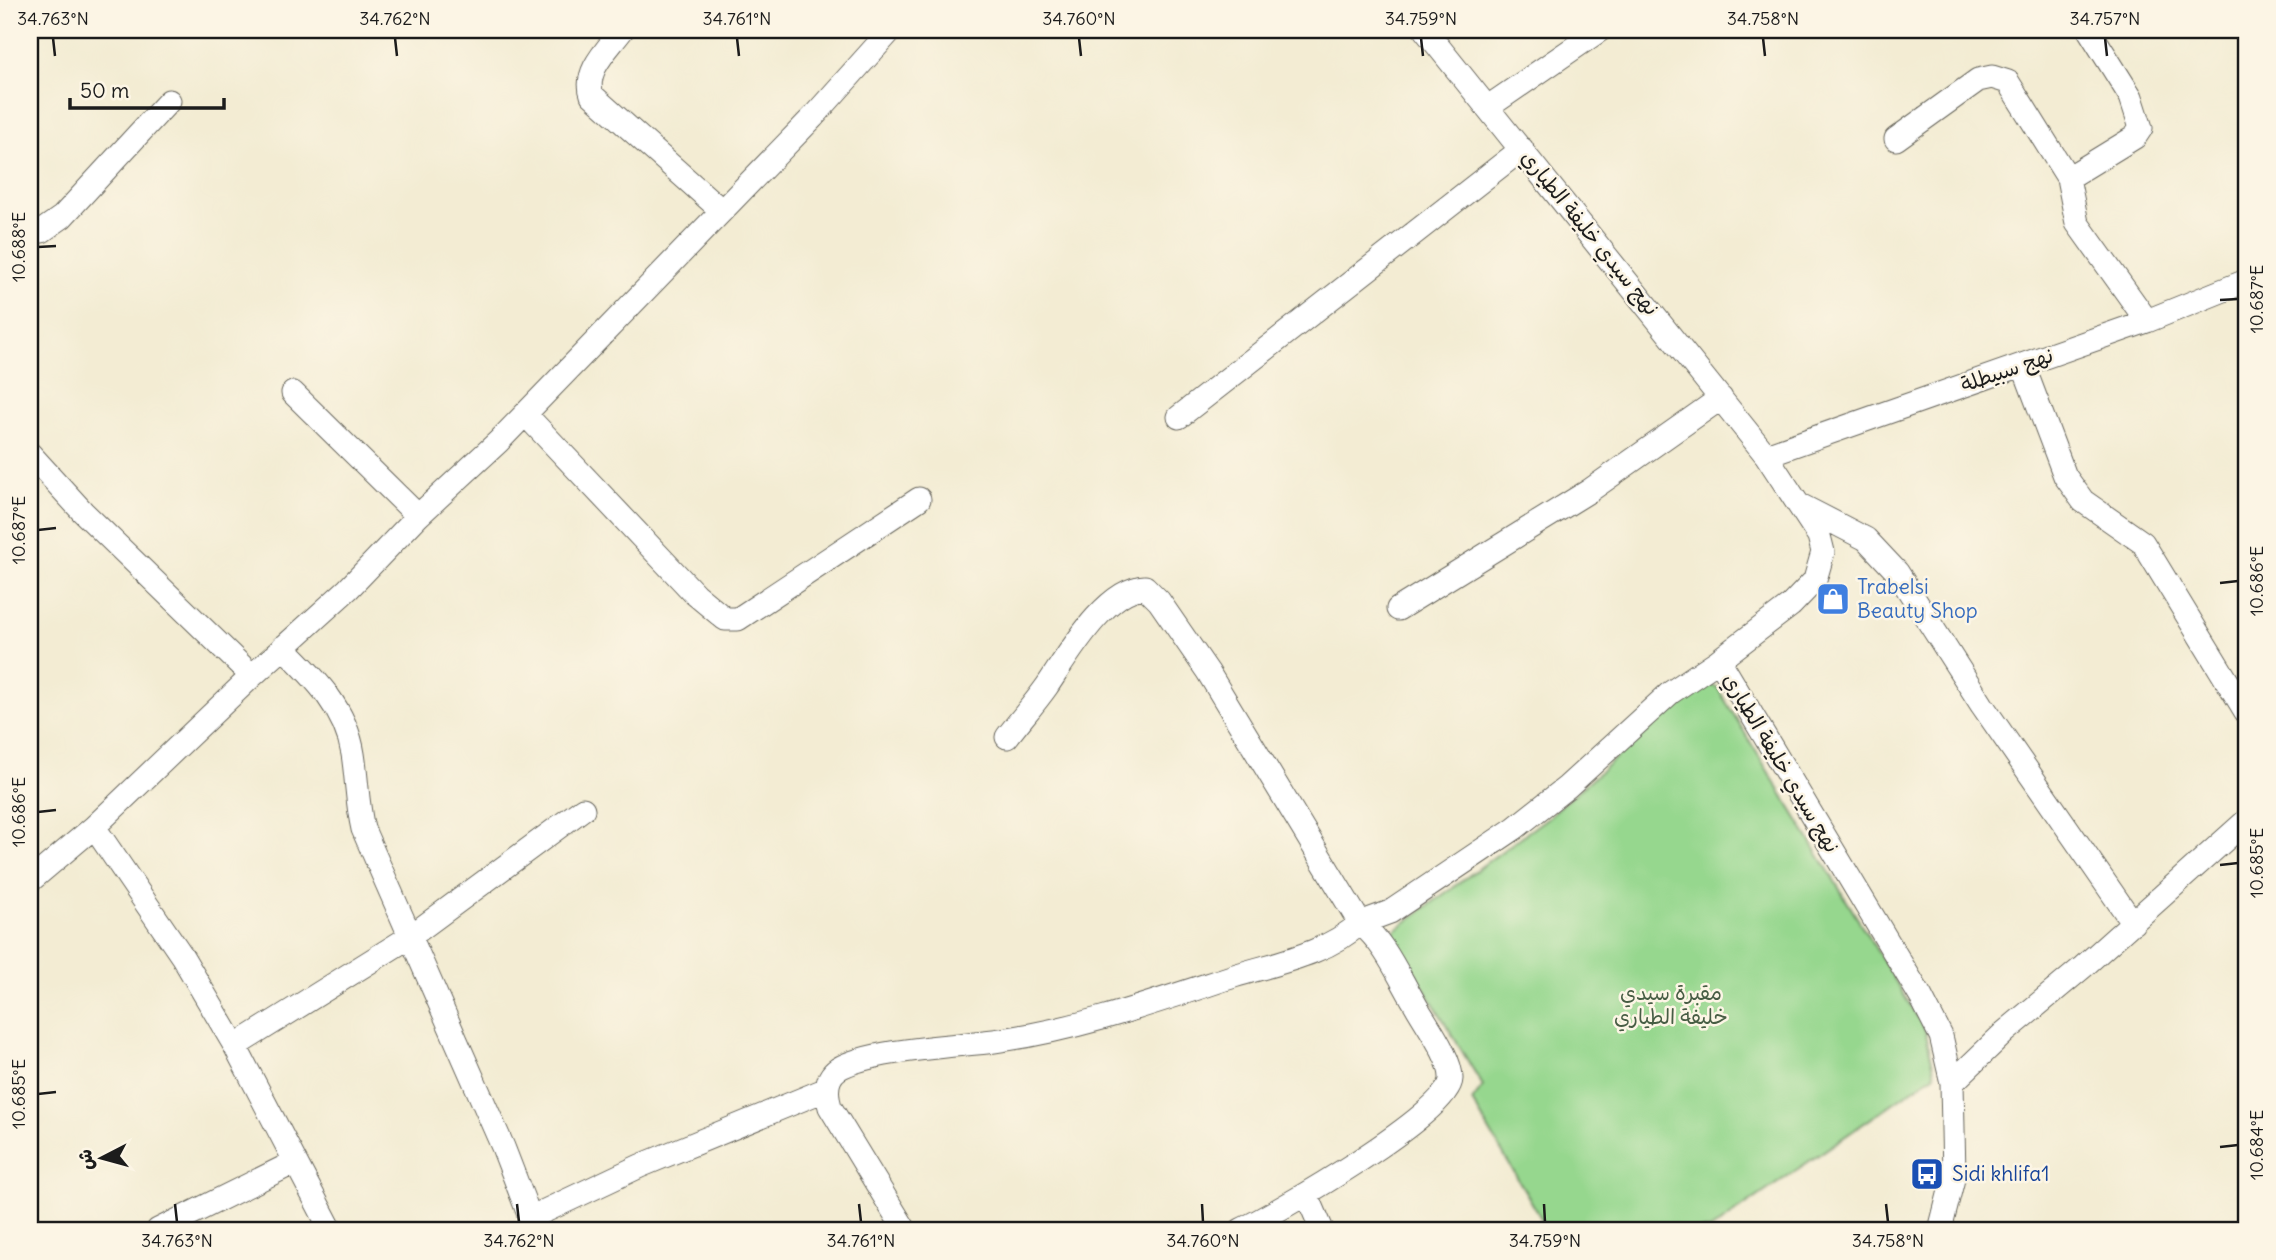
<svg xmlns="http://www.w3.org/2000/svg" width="2276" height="1260" viewBox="0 0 2276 1260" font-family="Delius,'Playpen Sans Arabic',sans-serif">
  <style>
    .green { fill: #96d78e; stroke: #597a55; stroke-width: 2 }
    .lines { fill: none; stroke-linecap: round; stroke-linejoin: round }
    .minor-casing { stroke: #67655c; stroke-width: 25 }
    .minor { stroke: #fff; stroke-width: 23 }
    .ticks { fill: none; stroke: #1c1c1c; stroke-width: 2.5 }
    .labels { text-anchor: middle; stroke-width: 5; stroke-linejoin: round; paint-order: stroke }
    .street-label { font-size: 21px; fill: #1c1c1c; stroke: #fcf5e5 }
    .shop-label { font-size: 21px; fill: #366cbe; stroke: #fcf5e5; text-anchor: start }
    .park-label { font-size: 21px; fill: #475d44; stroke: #fcf5e5 }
    .transit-label { font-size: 21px; fill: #164399; stroke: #fcf5e5; text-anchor: start }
    .neatline { fill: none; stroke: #1c1c1c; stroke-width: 2.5 }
    .ticks-label { font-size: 18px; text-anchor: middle; fill: #1c1c1c }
  </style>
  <rect width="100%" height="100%" fill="#fcf5e5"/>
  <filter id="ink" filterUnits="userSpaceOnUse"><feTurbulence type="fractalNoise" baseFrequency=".0143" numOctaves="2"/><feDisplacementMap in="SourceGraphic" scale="14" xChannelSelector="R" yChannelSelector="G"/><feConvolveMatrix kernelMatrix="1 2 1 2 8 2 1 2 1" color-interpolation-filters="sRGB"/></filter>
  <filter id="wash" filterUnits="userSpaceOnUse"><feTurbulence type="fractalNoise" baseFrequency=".00686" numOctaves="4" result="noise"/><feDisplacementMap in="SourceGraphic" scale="28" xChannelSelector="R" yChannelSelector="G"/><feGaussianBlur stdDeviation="1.57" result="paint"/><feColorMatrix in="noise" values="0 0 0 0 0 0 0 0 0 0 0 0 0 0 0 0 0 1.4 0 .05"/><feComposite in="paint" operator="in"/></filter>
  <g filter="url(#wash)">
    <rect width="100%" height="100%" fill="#f3ecd3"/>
    <path class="green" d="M1701 683 1717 687 1925 1030 1935 1074 1710 1230H1548L1472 1101 1483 1086 1391 933 1547 818Z"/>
  </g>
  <g filter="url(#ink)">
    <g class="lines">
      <defs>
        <path id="minor" d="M622 30C609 48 583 71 592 95L722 211
          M1425 30 1766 455 1819 536 1823 552 1815 580 1791 605 1719 660 1921 997 1941 1036 1952 1083 1954 1175 1940 1230
          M1488 107 1600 30
          M1896 139 1978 80 1992 77 2008 82 2068 178 2077 223 2147 321
          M2068 178 2135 137 2141 128 2131 97 2089 30
          M30 233 42 231 62 217 169 101
          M2023 365 2065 476 2083 501 2143 543 2246 712
          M293 393 418 516
          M525 414 695 594 725 619H738L919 499
          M1179 417 1522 149
          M30 454 83 512 252 676
          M1766 455 2147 321 2246 281
          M1802 506 1866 539 1897 572 1982 705 2133 923
          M1398 609 1589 491 1721 398
          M283 647C315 678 346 709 353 754 357 779 357 804 363 829L503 1147 535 1230
          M1007 737C1020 720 1035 703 1047 686 1067 657 1105 589 1145 587L1159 601 1208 672 1360 923 1390 912 1515 828 1567 787 1670 693 1719 660
          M94 827 182 956 235 1046 331 1230
          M30 881 94 827 252 676 348 589 418 516 498 442 813 117 891 30
          M235 1046 411 936 583 809
          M1952 1083 2005 1032 2083 967 2246 821
          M1307 1195 1322 1230
          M530 1218 640 1166 827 1089
          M158 1230 293 1163
          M905 1230 830 1107C826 1093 825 1078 838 1069 869 1050 956 1046 994 1041 1077 1030 1155 1002 1234 976 1276 963 1327 954 1360 923 1385 943 1398 975 1414 1002 1424 1021 1452 1058 1451 1079 1450 1113 1276 1213 1241 1230"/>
      </defs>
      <use href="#minor" class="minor-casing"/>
      <use href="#minor" class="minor"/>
    </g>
  </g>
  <path class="ticks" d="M53 38 55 56M395 38 397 56M737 38 739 56M1079 38 1081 56M1421 38 1423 56M1763 38 1765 56M2105 38 2107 56M38 247 56 246M2220 300 2238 299M38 530 56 528M2220 583 2238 581M38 812 56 810M2220 865 2238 863M38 1094 56 1092M2220 1147 2238 1145M175 1204 177 1222M517 1204 519 1222M859 1204 861 1222M1202 1204 1203 1222M1544 1204 1545 1222M1886 1204 1888 1222"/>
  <defs>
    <symbol id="shop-square" viewBox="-11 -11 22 22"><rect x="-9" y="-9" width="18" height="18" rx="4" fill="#3f7fe0" stroke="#fcf5e5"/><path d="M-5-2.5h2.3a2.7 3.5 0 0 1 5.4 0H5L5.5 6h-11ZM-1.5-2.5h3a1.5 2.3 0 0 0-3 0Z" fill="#fff"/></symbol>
    <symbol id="bus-square" viewBox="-11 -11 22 22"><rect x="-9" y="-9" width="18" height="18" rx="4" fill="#1a4fb4" stroke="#fcf5e5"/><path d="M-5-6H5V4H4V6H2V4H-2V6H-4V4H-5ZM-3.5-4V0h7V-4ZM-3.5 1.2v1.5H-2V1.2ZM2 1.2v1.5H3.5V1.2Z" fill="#fff"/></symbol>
  </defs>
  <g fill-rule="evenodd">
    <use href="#shop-square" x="1814" y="580" width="38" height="38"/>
    <use href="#bus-square" x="1908" y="1155" width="38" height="38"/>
  </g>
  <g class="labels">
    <g class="street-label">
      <text transform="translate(1590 233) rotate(51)" y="7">نهج سيدي خليفة الطياري</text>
      <text transform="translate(2007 370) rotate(-19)" y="7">نهج سبيطلة</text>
      <text transform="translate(1781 763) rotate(59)" y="7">نهج سيدي خليفة الطياري</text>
    </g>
    <g class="shop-label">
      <text x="1857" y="594">Trabelsi<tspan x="1857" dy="24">Beauty Shop</tspan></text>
    </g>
    <g class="park-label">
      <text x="1671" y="1000">مقبرة سيدي<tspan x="1671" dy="24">خليفة الطياري</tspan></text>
    </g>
    <g class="transit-label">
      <text x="1952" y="1181">Sidi khlifa1</text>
    </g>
  </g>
  <rect width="2276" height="1260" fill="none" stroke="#fcf5e5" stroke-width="77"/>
  <g transform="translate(102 1158) rotate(264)" stroke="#fcf5e5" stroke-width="5" paint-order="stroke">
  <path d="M0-5L12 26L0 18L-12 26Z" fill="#1c1c1c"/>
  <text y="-10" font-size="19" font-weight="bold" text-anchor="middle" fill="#1c1c1c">ش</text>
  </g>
  <path d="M70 98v10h154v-10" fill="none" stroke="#1c1c1c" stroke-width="3.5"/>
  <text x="80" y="98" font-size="21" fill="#1c1c1c" stroke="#fcf5e5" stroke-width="5" paint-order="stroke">50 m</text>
  <rect x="38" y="38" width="2200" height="1184" class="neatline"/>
  <g class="ticks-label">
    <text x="53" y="25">34.763°N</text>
    <text x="395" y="25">34.762°N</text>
    <text x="737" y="25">34.761°N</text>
    <text x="1079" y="25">34.760°N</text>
    <text x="1421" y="25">34.759°N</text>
    <text x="1763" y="25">34.758°N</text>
    <text x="2105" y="25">34.757°N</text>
    <text transform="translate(19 247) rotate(-90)" y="6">10.688°E</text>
    <text transform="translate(2257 299) rotate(-90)" y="6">10.687°E</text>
    <text transform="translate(19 530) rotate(-90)" y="6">10.687°E</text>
    <text transform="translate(2257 581) rotate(-90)" y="6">10.686°E</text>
    <text transform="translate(19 812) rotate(-90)" y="6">10.686°E</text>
    <text transform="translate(2257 863) rotate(-90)" y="6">10.685°E</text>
    <text transform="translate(19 1094) rotate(-90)" y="6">10.685°E</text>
    <text transform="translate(2257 1145) rotate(-90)" y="6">10.684°E</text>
    <text x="177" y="1247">34.763°N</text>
    <text x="519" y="1247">34.762°N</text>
    <text x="861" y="1247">34.761°N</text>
    <text x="1203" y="1247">34.760°N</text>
    <text x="1545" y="1247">34.759°N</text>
    <text x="1888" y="1247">34.758°N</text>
  </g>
</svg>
